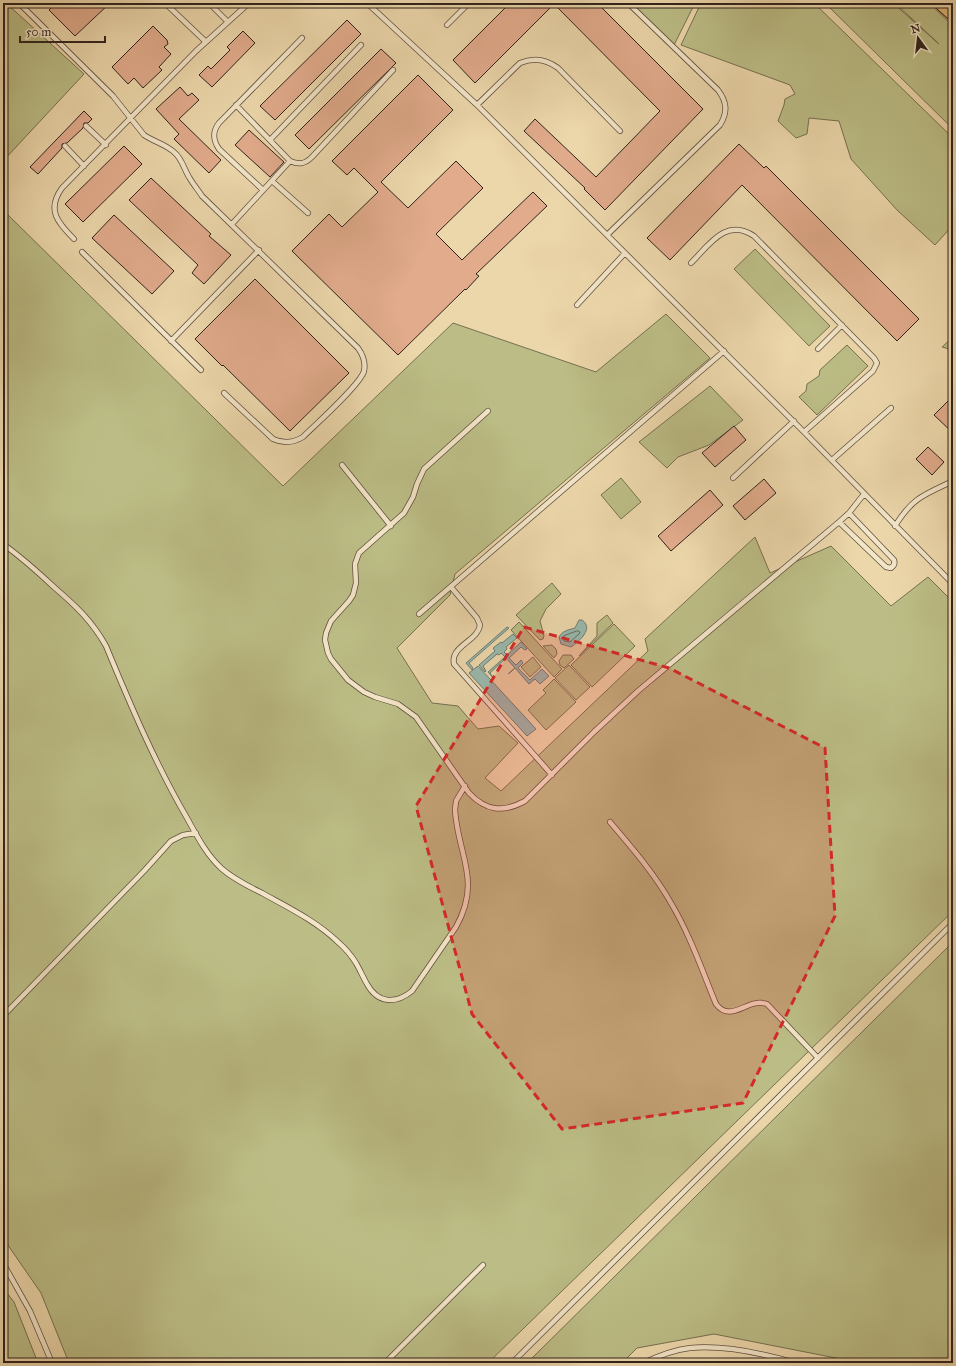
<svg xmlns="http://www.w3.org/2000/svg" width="956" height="1366" viewBox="0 0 956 1366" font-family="'IM FELL Great Primer',serif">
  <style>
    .green { fill: #bcbd86; stroke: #767052 }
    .water { fill: #99b9ad; stroke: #6f7d73 }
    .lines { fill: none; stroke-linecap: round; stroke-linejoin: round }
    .shore { stroke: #646e65; stroke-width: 1 }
    .building { fill: #e1ab8c; stroke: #2f231d }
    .lane-casing { stroke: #5e5040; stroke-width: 6 }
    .highway-casing { stroke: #2f231d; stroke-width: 18 }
    .lane { stroke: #f3e5c8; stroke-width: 4.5 }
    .highway { stroke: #e6bc76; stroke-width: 16 }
    .marked { fill: #d62828; fill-opacity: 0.2; stroke: #d62828; stroke-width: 3; stroke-dasharray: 8 5; stroke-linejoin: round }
  </style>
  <rect width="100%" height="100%" fill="#ecd7ab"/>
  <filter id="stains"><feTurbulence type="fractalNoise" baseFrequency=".005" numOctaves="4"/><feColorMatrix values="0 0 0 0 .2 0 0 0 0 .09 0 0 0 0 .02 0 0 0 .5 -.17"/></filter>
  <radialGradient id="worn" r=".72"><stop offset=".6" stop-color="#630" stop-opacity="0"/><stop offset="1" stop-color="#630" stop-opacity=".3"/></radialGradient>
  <path class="green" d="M3 3H6L84 74 3 161Z
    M627 3H695L673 47Z
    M701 3H814L953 138V225L935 245 897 210 851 159 839 121 809 118 807 134 796 138 778 121 784 105 785 99 795 94 790 85 681 45Z
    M825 3H893L939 44 895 3H929L953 26V129Z
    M3 210 283 486 453 323 596 372 666 314 710 358 455 574 450 595 397 648 432 703 458 706 478 729 499 726 518 743 485 778 501 791 648 651 645 639 755 537 770 573 831 546 891 606 928 577 953 602V911L488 1363H69L41 1293 3 1238Z
    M755 249 830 326 809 346 734 269Z
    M953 337V350L942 347Z
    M847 345 868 366 817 415 799 397 806 391 807 384 819 376 820 370Z
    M710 386 743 420 709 445 678 457 667 468 639 442Z
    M621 478 641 502 621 519 601 495Z
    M552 583 561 594 546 609 540 621 544 636 543 639 540 640 516 615Z
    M607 615 613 623 579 656 597 636V623Z
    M519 622 562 669 554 677 511 630Z
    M614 624 635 646 592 687 571 665Z
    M552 645 556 649 557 654 554 658 543 646Z
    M563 655H571L574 659 564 668 560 665 559 661Z
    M533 657 541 667 530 677 521 667Z
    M569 665 590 687 576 700 555 678Z
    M554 679 576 702 546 730 528 710 546 693 543 690Z
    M953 942V1363H853L851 1361 714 1334 637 1348 622 1363H527Z
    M3 1288 14 1302 38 1363H3Z"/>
  <path class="water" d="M579 620H582C594 628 580 641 571 647L561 644 559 637C562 631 568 630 575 628Z
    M507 627 509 628 469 663 473 668 472 670 466 663Z
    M513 634 517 638 506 647 507 649 504 652 507 655 521 642 527 649 525 650 521 647 509 658 516 665 521 660 523 663 518 668 530 680 542 669 549 676 540 684 535 679 529 684 515 668 508 674 515 668 506 658 490 673 494 679 488 672 505 657 501 653 499 655 497 654 483 666 486 671 485 672 479 665 495 651 493 648 501 642 502 643Z
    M478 666 536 729 527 736 469 673Z"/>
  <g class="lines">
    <path class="shore" d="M577 631H579L580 633 570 642 564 641V636Z"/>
  </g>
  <path class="building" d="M56 3H110L75 36 49 10Z
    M510 3H597L703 109 605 210 584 189 585 188 524 131 535 119 596 177 660 111 554 4 475 83 453 60Z
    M347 20 361 34 275 120 260 106Z
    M153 26 167 40 168 44 164 47 171 54 159 67 162 70 143 88 134 78 128 84 112 67Z
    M243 31 255 43 212 87 199 75 208 66 211 69 230 50 227 47Z
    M381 49 396 63 309 149 295 135Z
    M418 75 453 110 381 182 408 208 456 161 483 188 436 234 462 260 533 192 547 206 476 274 479 276 466 290 465 289 398 355 292 251 329 214 342 227 378 192 354 168 347 175 332 161Z
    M180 87 188 96 192 93 199 100 179 119 221 160 209 173 174 139 179 134 156 109Z
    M84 111 92 119 88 123H84L83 128 67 143 62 144V148L38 174 30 167Z
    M249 130 284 162 270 177 235 145Z
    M739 144 764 168 766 166 919 319 897 341 742 185 670 260 647 238Z
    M124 146 142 164 83 222 65 204Z
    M151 178 211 234 209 236 231 255 204 284 192 273 198 265 129 200Z
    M114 215 174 271 152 294 92 238Z
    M255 279 349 373 290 431 223 365 222 366 195 339Z
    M953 396V433L934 415Z
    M734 426 746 440 715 467 702 453Z
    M928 447 944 462 932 475 916 459Z
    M764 479 776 493 745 520 733 506Z
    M710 490 723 505 671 551 658 536Z"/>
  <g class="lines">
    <defs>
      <path id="lane" d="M19 3 113 96 144 135C154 142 166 144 175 153 182 159 184 169 189 177 193 184 198 190 202 196L358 348C363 355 366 362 364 371 361 384 315 425 303 437 293 443 284 444 273 439L224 393
        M165 3 206 42
        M209 3 228 22
        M367 3 477 105 804 432 953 584
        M447 25 469 3
        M236 105 290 161C299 165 305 164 312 157L393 70
        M477 105 520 63C534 57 546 59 558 68L620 131
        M86 126 106 145
        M270 140 361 45
        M65 146 84 166
        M272 181 308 213
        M263 190 219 149C213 140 212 132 219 123L302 38
        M232 224 290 161
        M607 235 720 125C728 112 727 102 718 90L628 3
        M74 239C58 223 46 210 62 188L196 51 249 3
        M82 252 201 370
        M691 263C709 245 726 217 754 236L874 358 877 363 873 371 804 432
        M577 305 625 253
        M171 341 259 250
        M818 349 842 325
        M488 411 424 469 417 484 413 497 404 513 359 553 355 564 356 583 353 595 349 601 331 621 326 633 325 640 328 653 331 659 348 680 364 692 375 697 398 704 416 717 469 793C486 811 503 813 525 801L594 732 638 691 839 522 849 513 864 494
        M832 460 891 408
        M342 465 391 526
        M733 478 794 421
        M839 522 886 567 891 568C894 566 895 563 894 560L849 513
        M895 526C913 497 924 495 953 481
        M3 544C21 557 38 572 55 588 76 606 92 621 106 646 130 704 155 763 187 818 197 836 206 854 221 868 233 879 248 886 262 893 289 908 316 921 338 942 345 948 351 955 356 963 360 970 363 977 367 984 378 1004 396 1004 412 991L456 927C482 880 458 856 455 810L456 801 465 786
        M451 587 477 618 480 625C478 641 450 646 454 664L552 775
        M419 614 724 351
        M610 822C632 848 654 873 671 903 690 935 702 970 716 1004 731 1024 748 997 767 1004L818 1058
        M3 1016 144 871 171 841 183 835 196 833
        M3 1263 30 1311 52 1363
        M385 1363 483 1265
        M512 1363 953 923
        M643 1363C658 1356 673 1350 690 1348 722 1345 765 1354 796 1363"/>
      <path id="highway" d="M943 3 953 12"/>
    </defs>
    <use href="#lane" class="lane-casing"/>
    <use href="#highway" class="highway-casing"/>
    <use href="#lane" class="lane"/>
    <use href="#highway" class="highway"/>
  </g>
  <path class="marked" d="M524 627 669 668 825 748 835 916 743 1103 562 1129 472 1014 416 806Z"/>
  <rect width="956" height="1366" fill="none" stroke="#ecd7ab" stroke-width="16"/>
  <rect x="4" y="4" width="948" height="1358" fill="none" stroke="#2f231d" stroke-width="2"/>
  <rect x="8" y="8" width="940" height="1350" fill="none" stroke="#2f231d"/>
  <g transform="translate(918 38) rotate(345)" stroke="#f3e5c8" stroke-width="3" paint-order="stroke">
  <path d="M0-3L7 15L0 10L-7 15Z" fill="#2f231d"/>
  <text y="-6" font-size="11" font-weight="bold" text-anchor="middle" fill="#2f231d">N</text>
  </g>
  <path d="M20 36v6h85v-6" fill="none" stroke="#2f231d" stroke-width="2"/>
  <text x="26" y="36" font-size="12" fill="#2f231d" stroke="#f3e5c8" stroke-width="3" paint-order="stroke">50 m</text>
  <rect width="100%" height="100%" filter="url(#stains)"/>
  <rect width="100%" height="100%" fill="url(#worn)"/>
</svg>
